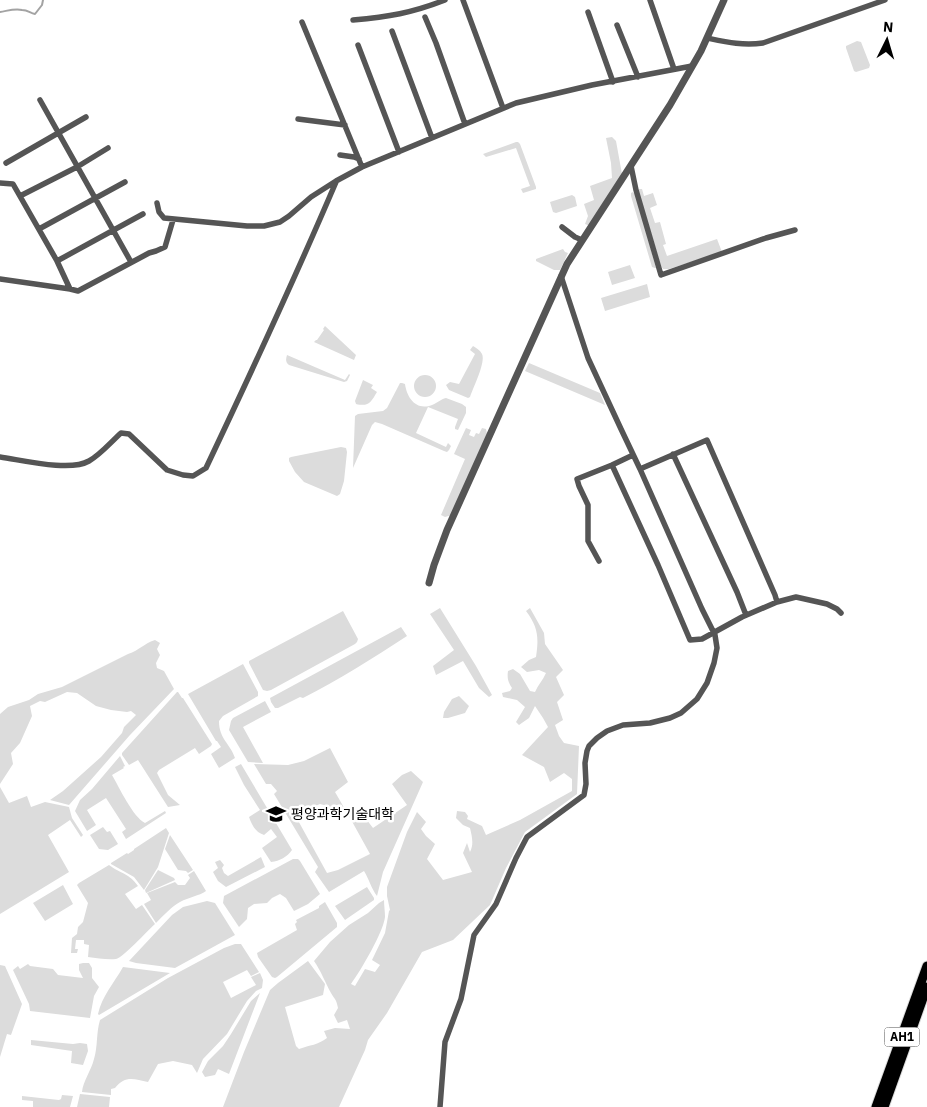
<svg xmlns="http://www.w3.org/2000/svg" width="927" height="1107" viewBox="0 0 927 1107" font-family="'IBM Plex Sans','Noto Sans KR',sans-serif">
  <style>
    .green { fill: #dcdcdc }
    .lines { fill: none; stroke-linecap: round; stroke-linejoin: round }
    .stream { stroke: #a3a3a3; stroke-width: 2 }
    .trunk-casing { stroke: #dbdbdb; stroke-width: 11 }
    .minor { stroke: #555; stroke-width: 5.5 }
    .tertiary { stroke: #555; stroke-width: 7 }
    .trunk { stroke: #000; stroke-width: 9 }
    .labels { text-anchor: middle; stroke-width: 5; stroke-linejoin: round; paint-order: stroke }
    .shield { fill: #fff; stroke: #4c4c4c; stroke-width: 1 }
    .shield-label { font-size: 12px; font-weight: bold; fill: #000 }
    .poi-label { font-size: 14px; fill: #000; stroke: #fff; text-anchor: start }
  </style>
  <rect width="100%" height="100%" fill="#fff"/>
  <path class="green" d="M857 41 861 42 870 65 869 68 856 72 854 71 846 48V46Z
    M612 137 616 141 622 174 590 226 585 224 588 216 584 204 594 200 590 186 612 178 611 163 606 138Z
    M516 142H518L520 144 536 187V189L523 193 521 189 530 186 516 148 486 157 483 154Z
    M639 189H642L644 196 653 193 657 205 650 208 655 223 660 222 666 244 663 245 667 256 717 239 722 252 669 269H663L661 266 638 190Z
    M633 192 636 195 656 268H655L652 267 631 196V193Z
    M572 195 575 197 577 206 556 213 553 212 550 202Z
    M563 249 565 252 568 253 560 270H554L536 261V259Z
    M630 265 635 278 612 285 608 272Z
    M647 284 650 297 605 311 601 298Z
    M325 326 356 355 354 360 314 342 316 340H317L324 330 323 329Z
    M473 346C476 348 480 350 482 354 486 362 473 388 470 397L468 398 449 390 446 385 450 382 459 384 475 354 470 350Z
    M287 355 345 380 349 374 350 375 347 381 344 382 289 365C285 362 286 359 287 355Z
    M529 363 600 393 605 405 525 371Z
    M414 386a11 11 0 1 1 22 0a11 11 0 1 1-22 0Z
    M363 380 373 385 371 388 377 392C371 402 369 407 356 404L355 401Z
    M400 383H402L405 384C407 398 416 411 432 405 437 403 441 399 446 398L462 404 466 407V413L458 430 455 429V427L458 419 428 407 416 433 446 447 448 443 451 446 449 450 447 452 444 451 382 424 375 422 372 425 353 468 355 416 358 414 383 411 387 408Z
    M466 428 471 430 469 435 474 437 476 433 479 434 482 428 486 429 487 434 452 515 445 517 441 515 465 459 454 454Z
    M341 447 346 448 347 452 344 481 340 494 337 496 304 482 295 472 289 461V458L291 457Z
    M440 608 476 666 492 695 489 697 479 688 463 661 436 675 433 666 454 650 430 614Z
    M530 608 544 633 545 644 563 670 556 677 564 695 557 702 563 720 555 725 559 736 564 743 579 746 577 794 525 832 506 868 490 905 453 940 422 952 387 1013 368 1040 365 1050 339 1107H223L244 1052 270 990 278 983 308 961 325 984 323 995 285 1007 296 1046 299 1049C310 1045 318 1045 327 1038L324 1031 335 1028 350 1029 347 1020 338 1023 334 1015 338 1008C336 998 335 1000 331 993 325 982 321 971 314 961L330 942 349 925 368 913 379 903 384 900C384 906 385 911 385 917 383 933 361 970 351 984L355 986 365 969 375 972 380 965 372 960 385 933 389 911 390 910 387 896V887L407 832 417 812 426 822 421 829 426 836 435 844 427 859 443 880 472 872 463 853 467 843 470 852C474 844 472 837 470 828L463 825 456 818 457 811 465 812 468 816 467 819 482 826 486 835 520 820 572 791V779L564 773 550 782 544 767 522 755 548 727 543 718 535 706 529 718 519 725 516 722 525 707 517 700 503 697 502 693 510 691 512 688C508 682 507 678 508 671L513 669 520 674 530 691 535 692C538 685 543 680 546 673L539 670 527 672 521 667 529 660 536 657C539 637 538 627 526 611Z
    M343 611 358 639 357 642 355 644 271 690 267 691 263 690 249 663V661Z
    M401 627 407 636C373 658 339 680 303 698L300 697 278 708H275L271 702 270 698Z
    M155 640 160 643 157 649 160 655 156 663 157 668 164 671 174 689 130 735 69 805 50 800 63 791 101 757 122 733 124 727 136 715 131 711 127 712 111 710 96 706 77 693 67 692 45 702 40 701 30 706 32 716 20 743 11 753 13 764 0 784V714L8 707 29 700 38 694 62 687 128 654C140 650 143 644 155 640Z
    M243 664 258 692V696L223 716 219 721C219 739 230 743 235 758L219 768 211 754 221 747 217 741H216L188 694Z
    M177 692H178L182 698H183L212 744 211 746 199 754 195 748 159 770 157 773 168 795 180 805 168 807 138 760 129 765 122 755V753Z
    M459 696 469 706 465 713 448 718H443L444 712 452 699Z
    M265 701 271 712 243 727 263 763 248 762 229 730 231 721 233 718Z
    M330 748 348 782 335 792 346 811 320 804 295 815 327 873 338 870 370 854 349 816H358L363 815 373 828 407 805 392 784 402 775 411 771 423 782 383 872 377 896C371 888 369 879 364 871L329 892 315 872 318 867 274 794 277 791 271 784H266L254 764 288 765 304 761Z
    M120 756 125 766 123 767 124 768 112 775C119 787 133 817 145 823L165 811 166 813 126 839 122 832 126 829 106 798 87 810 96 825 87 831 75 811 80 800 92 789Z
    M241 764 292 850C287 857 280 861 271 862L262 848 277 837 271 829 264 835C255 832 252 825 249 817L260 810 244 785 235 767Z
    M0 787 9 803 27 796 31 807 45 802 69 807 72 818 83 835 81 837 70 820 48 835 69 872 0 914Z
    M103 827 107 832 110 831 118 844 108 850 99 849 90 835Z
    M166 828 169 833 158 867 144 890 134 877 111 864V863L127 853 128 854 134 850V849Z
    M170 835 193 870 188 873 186 871 178 870 165 849Z
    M261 857 265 867 226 887 218 881 213 872 218 868 215 862 220 860 224 865 222 868 224 873 228 876Z
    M293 859H298L300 861 320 894 308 904 294 911 286 898 280 894 272 898 267 903 254 904 248 908 247 919 239 927 223 903 224 896Z
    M109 865C121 874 129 873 138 886L125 894 136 909 142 905 155 924C147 931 123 958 116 959 107 960 97 958 88 957L89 945 84 944V940H76L75 949H78L77 953H71L72 938 77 934 78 927 83 922 88 903 77 885 79 883Z
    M158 870 174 878 175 880 146 893 145 890Z
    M194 871 206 891C199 896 189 897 180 902 171 907 164 915 156 923L144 904 151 900 147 893 175 882 178 885H185L190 878 188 875Z
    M63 885 73 904 45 921 33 903Z
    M367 887 374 898V900L345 920 335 906Z
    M207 901 215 903 235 935 175 968 136 963 129 961 172 915 183 907Z
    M325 902 337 923V927L277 977 275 978 272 977 258 957 257 953 297 930 295 924 297 922 296 920 319 908V906Z
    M235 944H241L259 972 251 976 247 970 223 982 231 998 256 985 251 977 260 973 263 980 262 988 256 991 247 1001 227 1034 203 1059 197 1073 192 1065 173 1061 158 1064 148 1082C134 1079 125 1075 115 1088L111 1089V1095L82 1092C83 1081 91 1071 94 1059 98 1046 96 1033 100 1020L168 978 224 948Z
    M83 963H89L92 968V978L99 987 94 996 90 1018 30 1011 29 1004 13 970 18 966 20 969 28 964 30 966 53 969 58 975 83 978 79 970V964Z
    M0 965 5 966 22 1004 11 1035 7 1034 0 1057Z
    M123 967 170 973 99 1015 98 1014C102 996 114 983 123 967Z
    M260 993 229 1074 218 1069 215 1075 205 1077 202 1072 208 1061 223 1046 231 1034 251 1001Z
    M31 1040 73 1044 80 1043 87 1044 88 1051 83 1065 71 1063 72 1051 31 1045Z
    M80 1094 110 1097 109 1107H77Z
    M62 1095 73 1096 70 1107H33V1101L22 1100V1096L59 1100 61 1099Z"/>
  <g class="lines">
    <path class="stream" d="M0 12C7 11 15 8 22 10 28 10 30 13 35 14L42 5 43 0"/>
    <defs>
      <path id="trunk" d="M876 1107 927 966
        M884 1107 927 987"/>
    </defs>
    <use href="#trunk" class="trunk-casing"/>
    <path class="minor" d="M463 0 503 108
      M650 0 674 69
      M588 12 613 82
      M425 17 436 43 465 124
      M353 20C388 17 412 13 445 0
      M302 22 362 167
      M617 25 638 77
      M392 31 432 138
      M707 38C726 42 743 46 763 43L885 0
      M358 45 399 152
      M40 100 131 262
      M298 119 345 125
      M340 155 354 157 359 159
      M6 163 86 117
      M631 166 636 190 661 275 766 238 795 230
      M0 183 13 184 57 261 70 289 78 291 149 253 156 251 165 247 173 220
      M20 196 77 167 108 148
      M157 203 159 212 164 218 247 226H264L280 222 289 216 311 197 336 181 362 167 516 103 592 85 692 66
      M562 227 575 237 582 240
      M39 229 125 182
      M57 261 143 214
      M0 279 70 289
      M673 454 737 592 746 615
      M0 457C22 460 70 472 89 461 100 455 111 442 121 433L129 434 167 470 183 475 193 476 206 468C251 373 295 278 336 182
      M612 465 658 565 690 640 702 639 742 617 777 602 796 597 827 604 837 609 841 613
      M640 469 707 440 775 595 777 602
      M599 561 588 541V505L579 486 577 479 612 465 633 455
      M440 1107 445 1042 461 999 474 935 496 904 516 858 527 837 584 795 586 784 585 763 587 751 589 746 597 738 607 731 623 725 650 723 670 718 681 713 697 699 707 683 714 663 717 648 715 635 702 609 640 469 621 429 588 358 561 276"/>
    <path class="tertiary" d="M429 583 434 565 447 530 567 264 670 105 701 51 724 0"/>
    <use href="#trunk" class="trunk"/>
  </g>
  <defs>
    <symbol id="university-bare" viewBox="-9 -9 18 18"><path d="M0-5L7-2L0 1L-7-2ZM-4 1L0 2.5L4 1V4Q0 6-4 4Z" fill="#000" stroke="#fff" stroke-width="2.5" paint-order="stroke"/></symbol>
  </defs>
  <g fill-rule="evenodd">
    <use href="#university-bare" x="262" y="800" width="28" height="28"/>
  </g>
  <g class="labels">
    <rect class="shield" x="884.5" y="1027.5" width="35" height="19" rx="4"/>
    <g class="shield-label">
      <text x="902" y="1041">AH1</text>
    </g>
    <g class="poi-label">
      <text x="291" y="819">평양과학기술대학</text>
    </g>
  </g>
  <g transform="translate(887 40) rotate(5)" stroke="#ffffff" stroke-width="4" paint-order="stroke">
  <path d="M0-4L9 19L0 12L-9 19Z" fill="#000000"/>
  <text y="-8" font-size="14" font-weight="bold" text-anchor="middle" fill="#000000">N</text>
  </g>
</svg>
